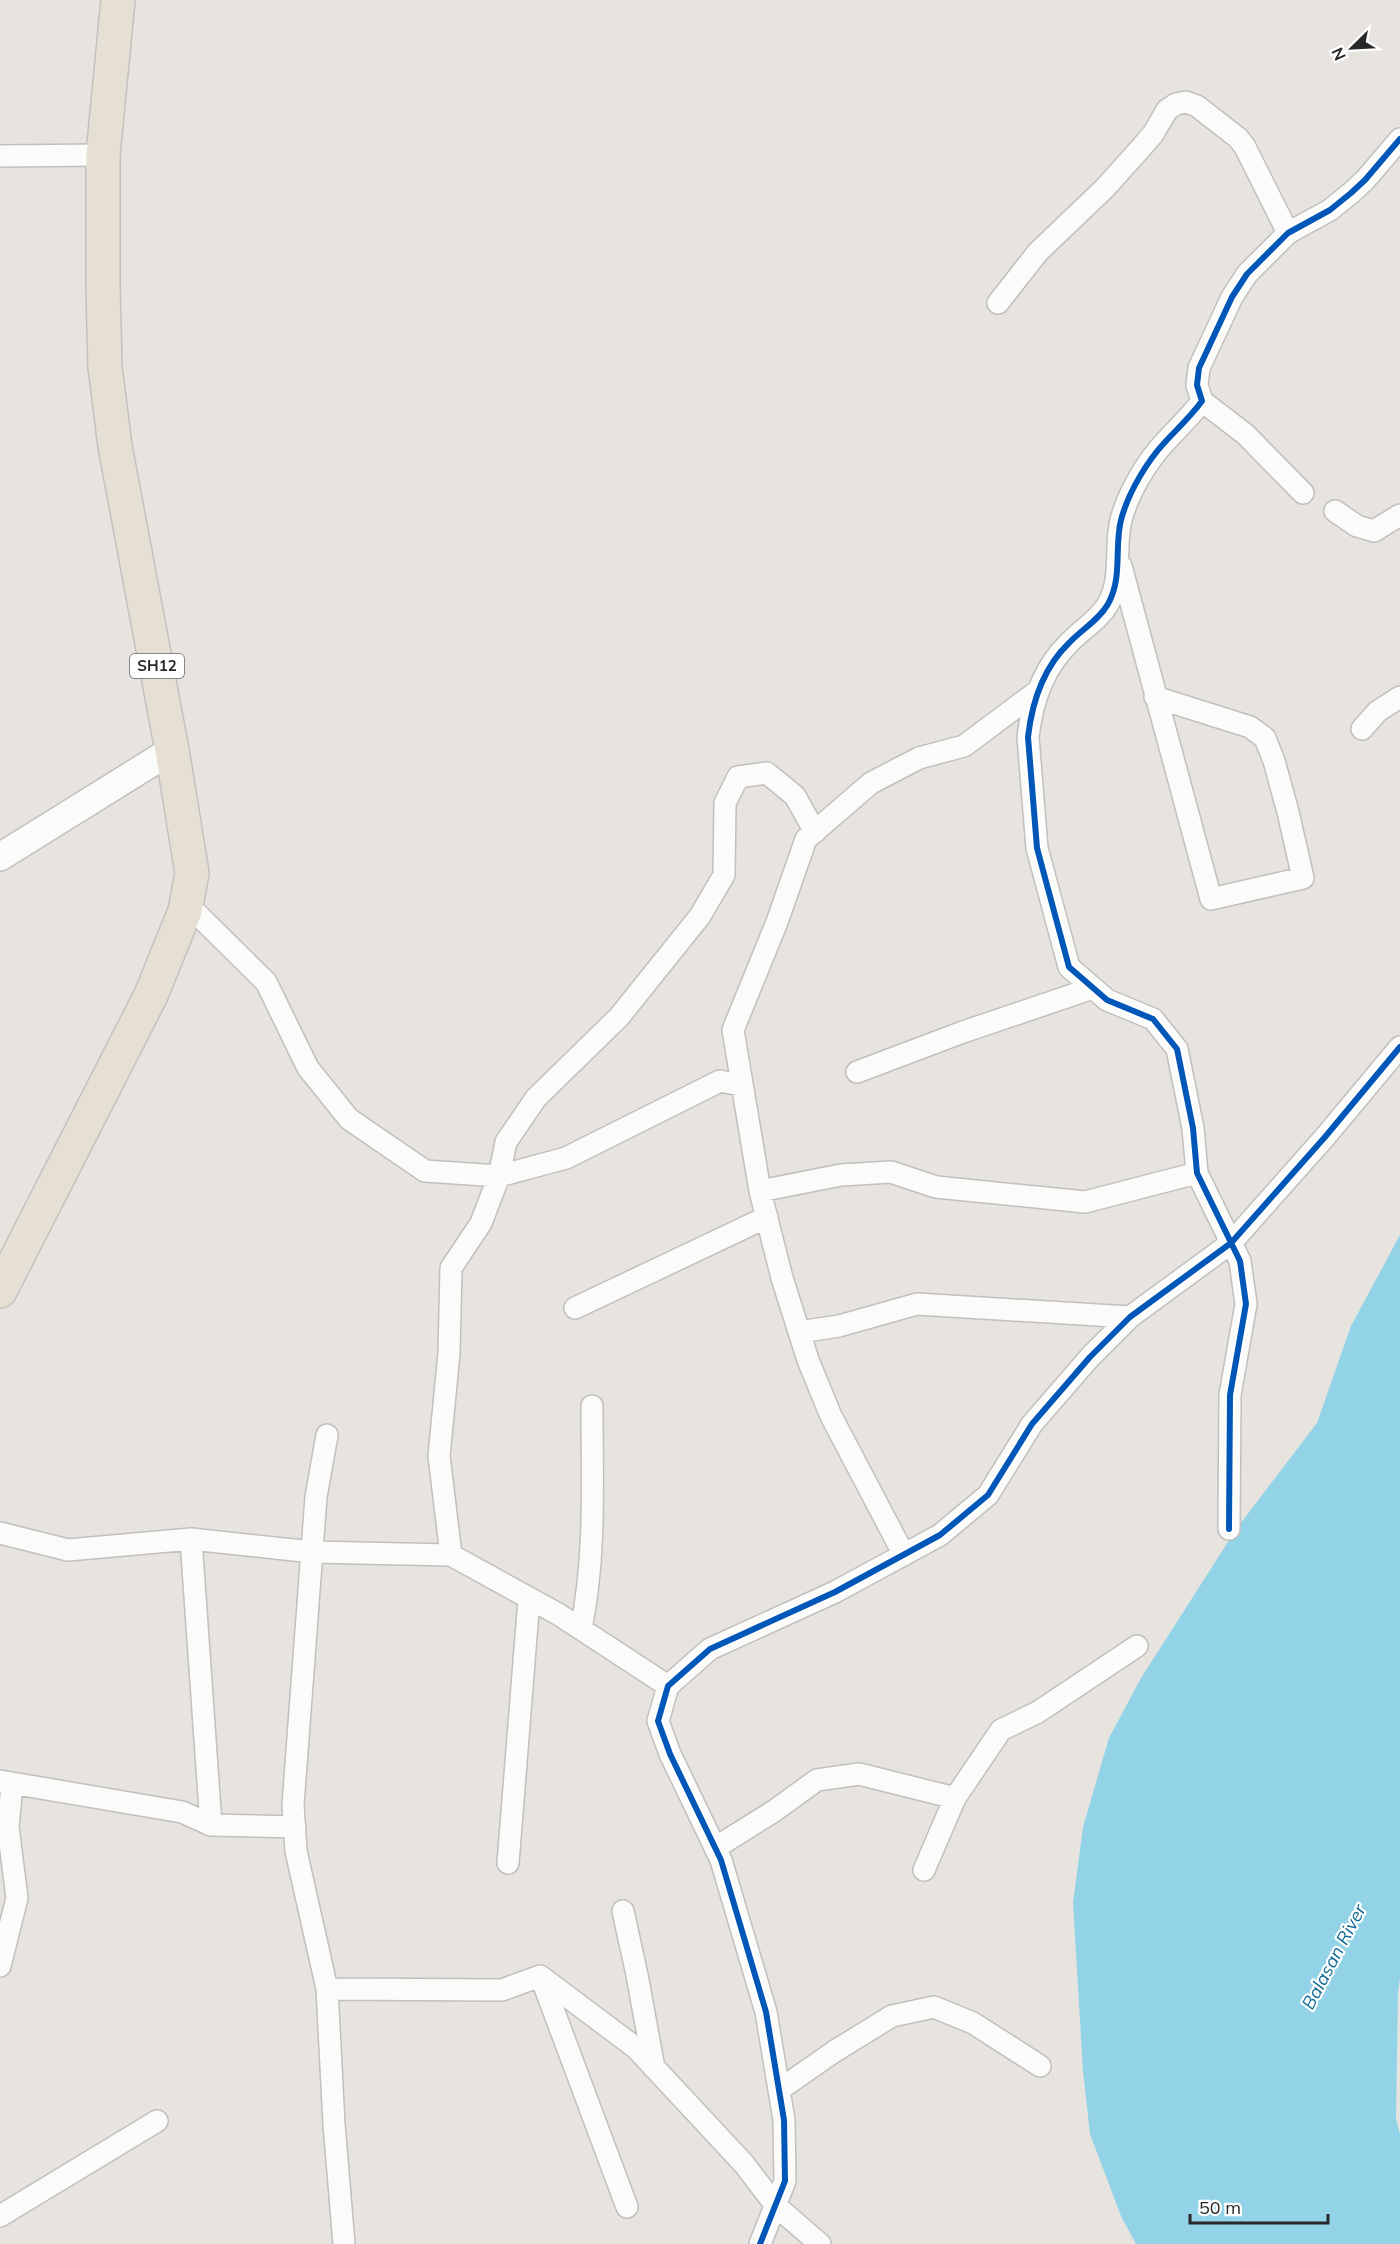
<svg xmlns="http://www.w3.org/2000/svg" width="1400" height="2244" viewBox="0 0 1400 2244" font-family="Mulish,sans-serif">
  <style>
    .water { fill: #92d3e8 }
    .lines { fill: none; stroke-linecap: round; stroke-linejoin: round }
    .minor-casing { stroke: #c1bfbf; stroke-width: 24 }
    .tertiary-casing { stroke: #c1bfbf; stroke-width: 30 }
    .primary-casing { stroke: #c3c2c0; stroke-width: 36 }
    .minor { stroke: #fbfbfa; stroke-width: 21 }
    .tertiary { stroke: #fbfbfa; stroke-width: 27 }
    .primary { stroke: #e5e0d3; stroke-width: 33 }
    .cycleway-casing { stroke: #fff; stroke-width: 10 }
    .cycleway { stroke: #0057b8; stroke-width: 6 }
    .labels { text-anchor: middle; stroke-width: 4.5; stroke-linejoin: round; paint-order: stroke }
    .shield { fill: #fff; stroke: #686868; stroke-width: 1.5 }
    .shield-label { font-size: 15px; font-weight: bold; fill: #282828 }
    .water-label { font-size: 18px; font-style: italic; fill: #0f6995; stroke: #fff }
  </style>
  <rect width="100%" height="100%" fill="#e7e3de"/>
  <path class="water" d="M1400 1235V1978L1398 1992 1396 2118 1400 2134V2244H1136L1121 2216 1090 2134 1083 2071 1073 1903 1083 1827 1109 1738 1141 1678 1237 1528 1317 1423 1351 1326Z"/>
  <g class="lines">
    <defs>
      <path id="minor" d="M0 156 103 155
        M998 303 1038 252 1105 188 1140 149 1153 134 1167 110 1176 104 1186 102 1197 106 1238 138 1245 147 1288 233
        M1202 401 1245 434 1303 493
        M1335 511 1357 526 1374 531 1400 515
        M1121 566 1211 899 1303 878 1288 812 1274 761 1265 738 1250 727 1155 697
        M1362 729 1378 711 1400 697
        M187 904 266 982 308 1068 349 1119 425 1171 499 1176 566 1158 720 1081 741 1085
        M857 1072 963 1032 1093 988
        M760 1191 841 1175 891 1172 936 1187 1085 1202 1197 1173
        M575 1308 767 1217
        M799 1332 839 1326 917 1304 1130 1317
        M327 1435 316 1497 293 1805 296 1851 327 1989 334 2124 344 2244
        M1229 1529 1230 1395 1246 1304 1240 1261 1197 1173 1193 1128 1177 1049 1153 1019 1107 1000 1069 967 1037 848 1028 737C1032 702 1044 667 1069 643 1081 630 1099 620 1108 604 1123 577 1114 548 1121 520 1128 493 1147 461 1166 441 1179 427 1191 416 1202 401L1197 385 1199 368 1232 297 1247 274 1288 233 1330 210 1351 193 1365 180 1400 139
        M0 1533 68 1550 191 1539 312 1552 451 1555 558 1614 668 1686
        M191 1539 211 1825
        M451 1555 439 1456 449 1353 451 1268 481 1223 499 1176 506 1142 536 1098 619 1017 700 916 724 875 725 803 738 777 767 773 795 796 815 832
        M904 1555 831 1416 808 1360 782 1278 760 1191 733 1030 777 922 806 839 871 783 919 758 964 746 1039 690
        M581 1629C596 1556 592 1480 592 1406
        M0 1781 182 1812 211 1825 295 1827
        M715 1848 774 1811 817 1780 859 1774 955 1798
        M508 1863 529 1599
        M924 1870 955 1798 1001 1730 1038 1712 1137 1646
        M623 1911 637 1975 654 2068
        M0 1966 17 1898 8 1827 12 1785
        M541 1977 627 2207
        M327 1989 502 1990 540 1976 636 2048 744 2164 776 2206 820 2244
        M779 2090 835 2051 892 2016 934 2007 973 2023 1040 2066
        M0 2216 157 2121
        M760 2244 785 2181 784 2120 766 2012 721 1860 670 1754 658 1721 668 1686 710 1649 835 1592 940 1535 988 1495 1032 1424 1090 1357 1130 1317 1231 1243 1325 1137 1400 1047"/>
      <path id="tertiary" d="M0 857 172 750"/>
      <path id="primary" d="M0 1291 151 995 185 911 192 873 172 750 115 446 105 367 103 288V155L118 0"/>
    </defs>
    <use href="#minor" class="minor-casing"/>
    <use href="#tertiary" class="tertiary-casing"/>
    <use href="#primary" class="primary-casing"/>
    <use href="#minor" class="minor"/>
    <use href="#tertiary" class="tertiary"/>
    <use href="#primary" class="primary"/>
    <defs>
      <path id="cycleway" d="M1229 1529 1230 1395 1246 1304 1240 1261 1197 1173 1193 1128 1177 1049 1153 1019 1107 1000 1069 967 1037 848 1028 737C1032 702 1044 667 1069 643 1081 630 1099 620 1108 604 1123 577 1114 548 1121 520 1128 493 1147 461 1166 441 1179 427 1191 416 1202 401L1197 385 1199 368 1232 297 1247 274 1288 233 1330 210 1351 193 1365 180 1400 139
        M760 2244 785 2181 784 2120 766 2012 721 1860 670 1754 658 1721 668 1686 710 1649 835 1592 940 1535 988 1495 1032 1424 1090 1357 1130 1317 1231 1243 1325 1137 1400 1047"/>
    </defs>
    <use href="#cycleway" class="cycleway-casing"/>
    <use href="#cycleway" class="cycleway"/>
  </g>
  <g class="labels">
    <rect class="shield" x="130" y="654" width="54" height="24" rx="4.5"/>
    <g class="shield-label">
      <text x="157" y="671">SH12</text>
    </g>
    <g class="water-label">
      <text transform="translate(1334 1957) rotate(-62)" y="6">Balasan River</text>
    </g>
  </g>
  <g transform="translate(1352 48) rotate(246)" stroke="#ffffff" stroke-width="4.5" paint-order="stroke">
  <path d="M0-4.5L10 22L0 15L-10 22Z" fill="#282828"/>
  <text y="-9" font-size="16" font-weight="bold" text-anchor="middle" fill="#282828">N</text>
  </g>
  <path d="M1190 2214v9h138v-9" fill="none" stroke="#282828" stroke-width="3"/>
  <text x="1199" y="2214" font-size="18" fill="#282828" stroke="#ffffff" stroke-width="4.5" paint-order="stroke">50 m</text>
</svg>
